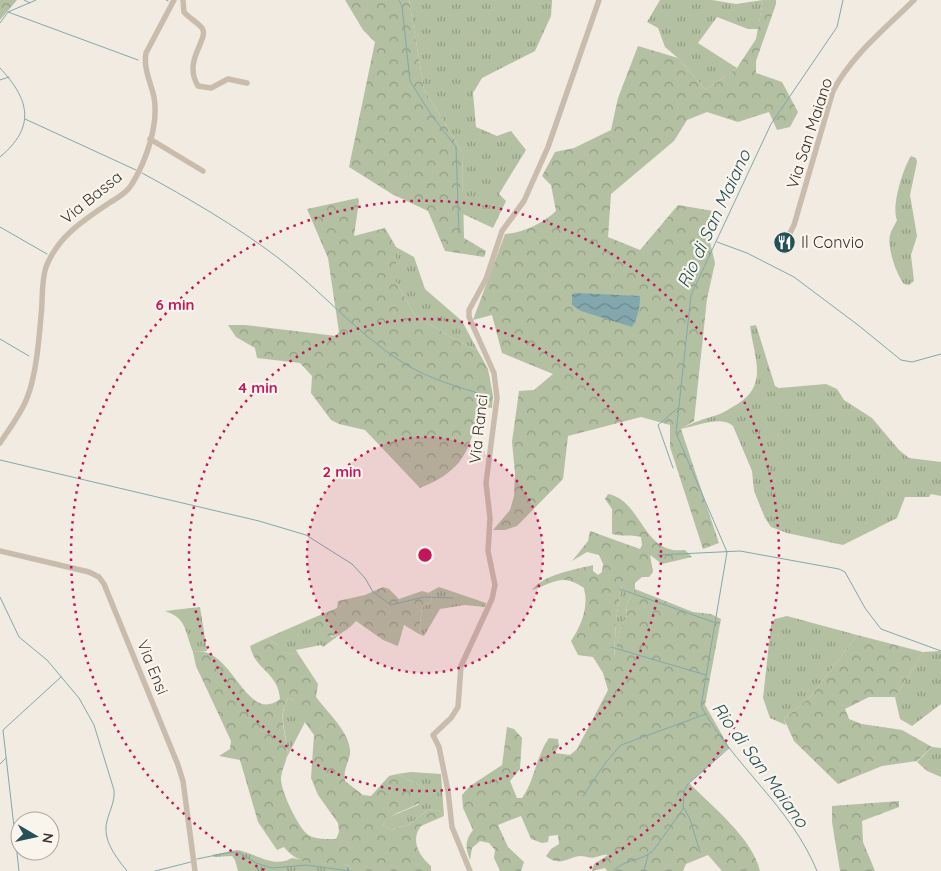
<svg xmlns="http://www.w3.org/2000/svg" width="941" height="871" viewBox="0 0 941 871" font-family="Quicksand,sans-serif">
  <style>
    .grass { fill: url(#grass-tufts) }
    .forest { fill: url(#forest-crowns); fill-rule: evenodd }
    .water { fill: url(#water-waves) }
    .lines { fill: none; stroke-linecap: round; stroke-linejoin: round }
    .stream { stroke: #82a8ad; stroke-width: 1 }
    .minor { stroke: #c9bcad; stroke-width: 5.5 }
    .ring { fill: none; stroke: #c2185b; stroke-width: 2.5; stroke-dasharray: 2.5 5 }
    .labels { text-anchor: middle; stroke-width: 4.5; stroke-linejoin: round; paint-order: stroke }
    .street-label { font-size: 16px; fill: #38312b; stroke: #f9f5ed }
    .poi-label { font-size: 16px; fill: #38312b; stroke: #f9f5ed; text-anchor: start }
    .water-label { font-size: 18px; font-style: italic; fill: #245057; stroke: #f9f5ed }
    .centre { fill: #c2185b; stroke: #f9f5ed; stroke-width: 2.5 }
    .ring-label { font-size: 15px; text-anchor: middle; font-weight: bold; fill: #c2185b; stroke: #f9f5ed; stroke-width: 4.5; stroke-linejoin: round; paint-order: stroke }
  </style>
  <defs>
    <pattern id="grass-tufts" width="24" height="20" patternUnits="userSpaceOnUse" patternTransform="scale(1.25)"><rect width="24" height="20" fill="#b3c0a2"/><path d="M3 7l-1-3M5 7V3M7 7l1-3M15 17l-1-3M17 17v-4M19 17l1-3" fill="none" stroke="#939d84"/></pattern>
    <pattern id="forest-crowns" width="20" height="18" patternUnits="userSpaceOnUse" patternTransform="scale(1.25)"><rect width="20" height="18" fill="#b3c0a2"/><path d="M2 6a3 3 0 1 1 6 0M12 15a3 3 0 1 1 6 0" fill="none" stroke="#939d84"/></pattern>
    <pattern id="water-waves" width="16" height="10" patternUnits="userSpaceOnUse" patternTransform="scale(1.25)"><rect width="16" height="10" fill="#82a8ad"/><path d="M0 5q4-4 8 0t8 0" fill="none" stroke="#6b898d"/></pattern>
  </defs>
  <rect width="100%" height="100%" fill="#f2ebe1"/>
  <path class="grass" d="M409 0H552L551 16 535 51 482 78 473 93 476 127 497 136 511 131 526 150 499 194 506 201 493 228 463 214 462 152 424 89Z
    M660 0H712L736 4 763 0 758 29H748L717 17 698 43 737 68 706 90 678 58 665 47 658 28 647 22Z
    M911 156 916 158 917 162 910 195 917 236 911 255 914 281 909 285 904 284C896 274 887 247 890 235 891 230 895 225 897 220 891 207 903 168 911 156Z
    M396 247 414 257 425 289 462 321 478 351 449 336 415 315 396 282Z
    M756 325 775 386 779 388 826 384 837 389 844 400 872 418 899 450 909 458 941 462V496L931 494 929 497H905L897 518 843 545 787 533 771 527 765 518 754 491 752 471 733 426C721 415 696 426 681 429 693 422 704 419 717 415 723 413 729 409 734 406 770 386 754 359 750 326Z
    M628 583H635V589L626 605 627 615 620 630 614 660 616 619 622 585Z
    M439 587 486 603 485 607 465 605 440 609 424 636 419 634 422 608 431 601 432 594 428 593Z
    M200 607 207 651 193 652C185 632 187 618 165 611Z
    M787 616 857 635 811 696 784 719 786 725 770 718 763 698 771 625 775 619Z
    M313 618V627L332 637 342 633 323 647 321 645 296 650 299 655 282 652 278 645 267 638Z
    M941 651V704L912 726 900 719 895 697 923 652Z
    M288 698 293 700 305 722 287 757C289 735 276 719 288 698Z
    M932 747 941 748V777L927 771 917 762Z
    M411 772 441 774 444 816 439 811 429 809 410 824 391 830 383 825 387 818 418 805 425 788 397 774Z
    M237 850C256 853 273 869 292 858L328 865 342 863 350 866 351 871H238L235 860 232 856 214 857 212 855Z"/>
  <path class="forest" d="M0 0H17L0 20Z
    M345 0H409L424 89 462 152 464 238 486 251 484 257 445 251 428 211 392 194 349 167 375 42 363 30Z
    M763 0H776V4L756 61V73L782 82 798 112 790 127 777 130 769 112 738 122 707 112 687 120 674 141 611 194 608 237 640 250 678 205 713 211 710 242 715 263 707 299 694 421 681 429 719 543 703 549 670 447V425L641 417 568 436 563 479 517 526 505 530H493L510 510 514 496 515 473 512 442 519 391 534 390 553 374 502 353 492 315 473 320 505 234C523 233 543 223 556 211L551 185 542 176 555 152 574 148 611 130 618 98 638 46 678 58 706 90 737 68 756 39Z
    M358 198 359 201 354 236 385 228 396 247V282L415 315 449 336 478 351 488 369 493 396 492 408 479 407C471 450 463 471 420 488L365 430 339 424 331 420 311 393 312 376 300 363 257 358 255 348 236 337 228 325H245L336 336 339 332 328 258 307 209Z
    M608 494C637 499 642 541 669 549 674 551 680 550 685 550L692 557 662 564 650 555 653 572 649 577H642L635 583 622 585 616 619 614 658 620 630 627 615 626 605 635 589 693 612 711 614 721 619 705 705 729 747 689 783C712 806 753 839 760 871H722L708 855 686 864 683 871H607L605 868 592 871 594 864 608 855C603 854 601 856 596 857 591 859 586 856 580 856 566 858 560 867 546 856L551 849 559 844 558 835 549 836 548 842 542 843 531 839 521 816 498 825 508 847 524 862 521 871H500L494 858 495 850 489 843 480 841 472 848 470 860C465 847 465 841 473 830L463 808 462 795 470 786 502 765 507 727 514 729 522 738 520 769 510 781 517 798H522C535 780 536 756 549 738L558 739 559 746 555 753 570 755 577 749 608 690 603 673 593 657 578 655 571 641C581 626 589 607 584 588 562 573 555 582 532 590 544 574 574 570 593 565V571L598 575 602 572 603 564 599 555 587 552 572 561 588 541 590 531 640 549 642 545 641 537C630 534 622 537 612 534V509L605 499Z
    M383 587 389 589 399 599 422 591 432 594 431 601 422 608 419 634 404 625 398 646 383 640 356 621C345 634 326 644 313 627V618L337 608 338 601 365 595Z
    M857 635 923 652 895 697H869L845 709 849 719 862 724 902 730 932 747 917 761 882 766 838 784 794 741 784 719 811 696Z
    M267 638 278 645 283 652 299 655 318 684 316 697C327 712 352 734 350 754 348 764 343 770 345 781L363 795 371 796 389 776 397 774 425 788 424 799C412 811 392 810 383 825L391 830 410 824 429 809 439 811 444 816 421 826C410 840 419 856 431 866V871H351L350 866C341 862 336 865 327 865 309 864 295 861 284 847L277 850 258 822 240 760 219 756 230 749 231 741 196 666 193 652C232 643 245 726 280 699 278 672 255 670 250 646ZM288 698 293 700 299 714 314 735 311 778 318 795 338 823 339 832 336 839C327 839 312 840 306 833 297 824 280 790 281 777 282 768 288 760 287 751 286 731 277 717 288 698Z
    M899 801V807L862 821 863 842 875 871H840L832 822V806Z"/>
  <path class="water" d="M576 293 640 296C640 306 638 318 632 327L581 311 572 305V294Z"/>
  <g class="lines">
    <path class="stream" d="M24 0 30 3
      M166 0 168 1
      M399 0 402 6 410 81 430 113 456 147 459 233
      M8 12 138 60
      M0 23 8 12 36 0
      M0 68C30 100 36 127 0 157
      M0 80 9 77
      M25 119 136 170
      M142 173C188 198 236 226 277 257 321 290 356 333 402 362 428 379 459 387 487 396
      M0 227 47 254
      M717 242 747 253 794 277 858 325 901 360 912 362 941 354
      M0 339 29 356
      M0 460 259 521 306 535 352 564 365 578 373 592 391 605 424 597 453 598
      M673 468 658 425 678 408
      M658 555 740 551 839 569 845 572 865 608 881 629 941 651
      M620 589 716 623
      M0 597 19 637 47 660 79 698 94 725 114 790C115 802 110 809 107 821 102 840 116 857 127 871
      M611 647 706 675
      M0 764 6 758
      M583 796 606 762 621 745 706 714
      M684 808 690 819 700 852
      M197 859 231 852 240 853 256 863 272 868 307 865 349 871
      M614 870C626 859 641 861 653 851L683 809 684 791 687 785 729 748
      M19 871 3 730 61 677
      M155 871 191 862
      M644 871 648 855
      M817 871C791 807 733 765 701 706L727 552 676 433 691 295 771 124 837 27 843 0"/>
    <path class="minor" d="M183 0 184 12C189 18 197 22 202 28 210 39 182 60 198 86L211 88 228 79 247 83
      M150 139 203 171
      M786 241 794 225 833 91C852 55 885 29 914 0
      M0 443C9 429 21 414 27 398 36 376 39 340 41 316 43 300 41 282 46 267 58 236 83 221 109 203 117 198 127 193 132 184 146 161 159 125 154 97 151 83 143 68 146 53L174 0
      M0 551 89 572 99 577 104 584 178 765 183 781 195 871
      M470 871 452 827 448 791 439 747 433 735 451 718 458 707 461 666 492 599 495 585 488 551 490 518 486 483 497 398 494 373 469 317V310L486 279 502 231 524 201 548 147 599 0"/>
  </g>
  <circle cx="425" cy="555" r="118" fill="#c2185b" fill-opacity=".12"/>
  <g class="ring">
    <circle cx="425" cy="555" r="118"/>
    <circle cx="425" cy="555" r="236"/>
    <path d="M264 870A354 354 0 1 1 586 870"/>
  </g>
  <defs>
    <symbol id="restaurant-disc" viewBox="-11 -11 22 22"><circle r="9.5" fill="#245057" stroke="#f9f5ed"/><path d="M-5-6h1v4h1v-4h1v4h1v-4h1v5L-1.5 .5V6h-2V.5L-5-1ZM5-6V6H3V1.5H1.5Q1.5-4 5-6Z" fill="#fff"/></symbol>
  </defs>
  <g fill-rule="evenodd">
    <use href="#restaurant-disc" x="772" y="230" width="25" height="25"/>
  </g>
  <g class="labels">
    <g class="street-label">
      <text transform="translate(809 133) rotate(-72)" y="6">Via San Maiano</text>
      <text transform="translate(91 197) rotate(-39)" y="6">Via Bassa</text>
      <text transform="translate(478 429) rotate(-84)" y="6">Via Ranci</text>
      <text transform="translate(153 667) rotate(68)" y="6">Via Ensi</text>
    </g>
    <g class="poi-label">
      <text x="801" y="248">Il Convio</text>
    </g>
    <g class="water-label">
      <text transform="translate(714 219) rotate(-65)" y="6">Rio di San Maiano</text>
      <text transform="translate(760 765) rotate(54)" y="6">Rio di San Maiano</text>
    </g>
  </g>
  <circle cx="425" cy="555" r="8" class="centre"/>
  <g class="ring-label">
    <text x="175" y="310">6 min</text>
    <text x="258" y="393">4 min</text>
    <text x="342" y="477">2 min</text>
  </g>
  <g transform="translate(35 836) rotate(99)"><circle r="24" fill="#f9f5ed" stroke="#aca79f"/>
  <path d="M0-4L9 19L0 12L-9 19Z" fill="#245057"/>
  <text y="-8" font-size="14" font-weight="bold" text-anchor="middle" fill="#38312b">N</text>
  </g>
</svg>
